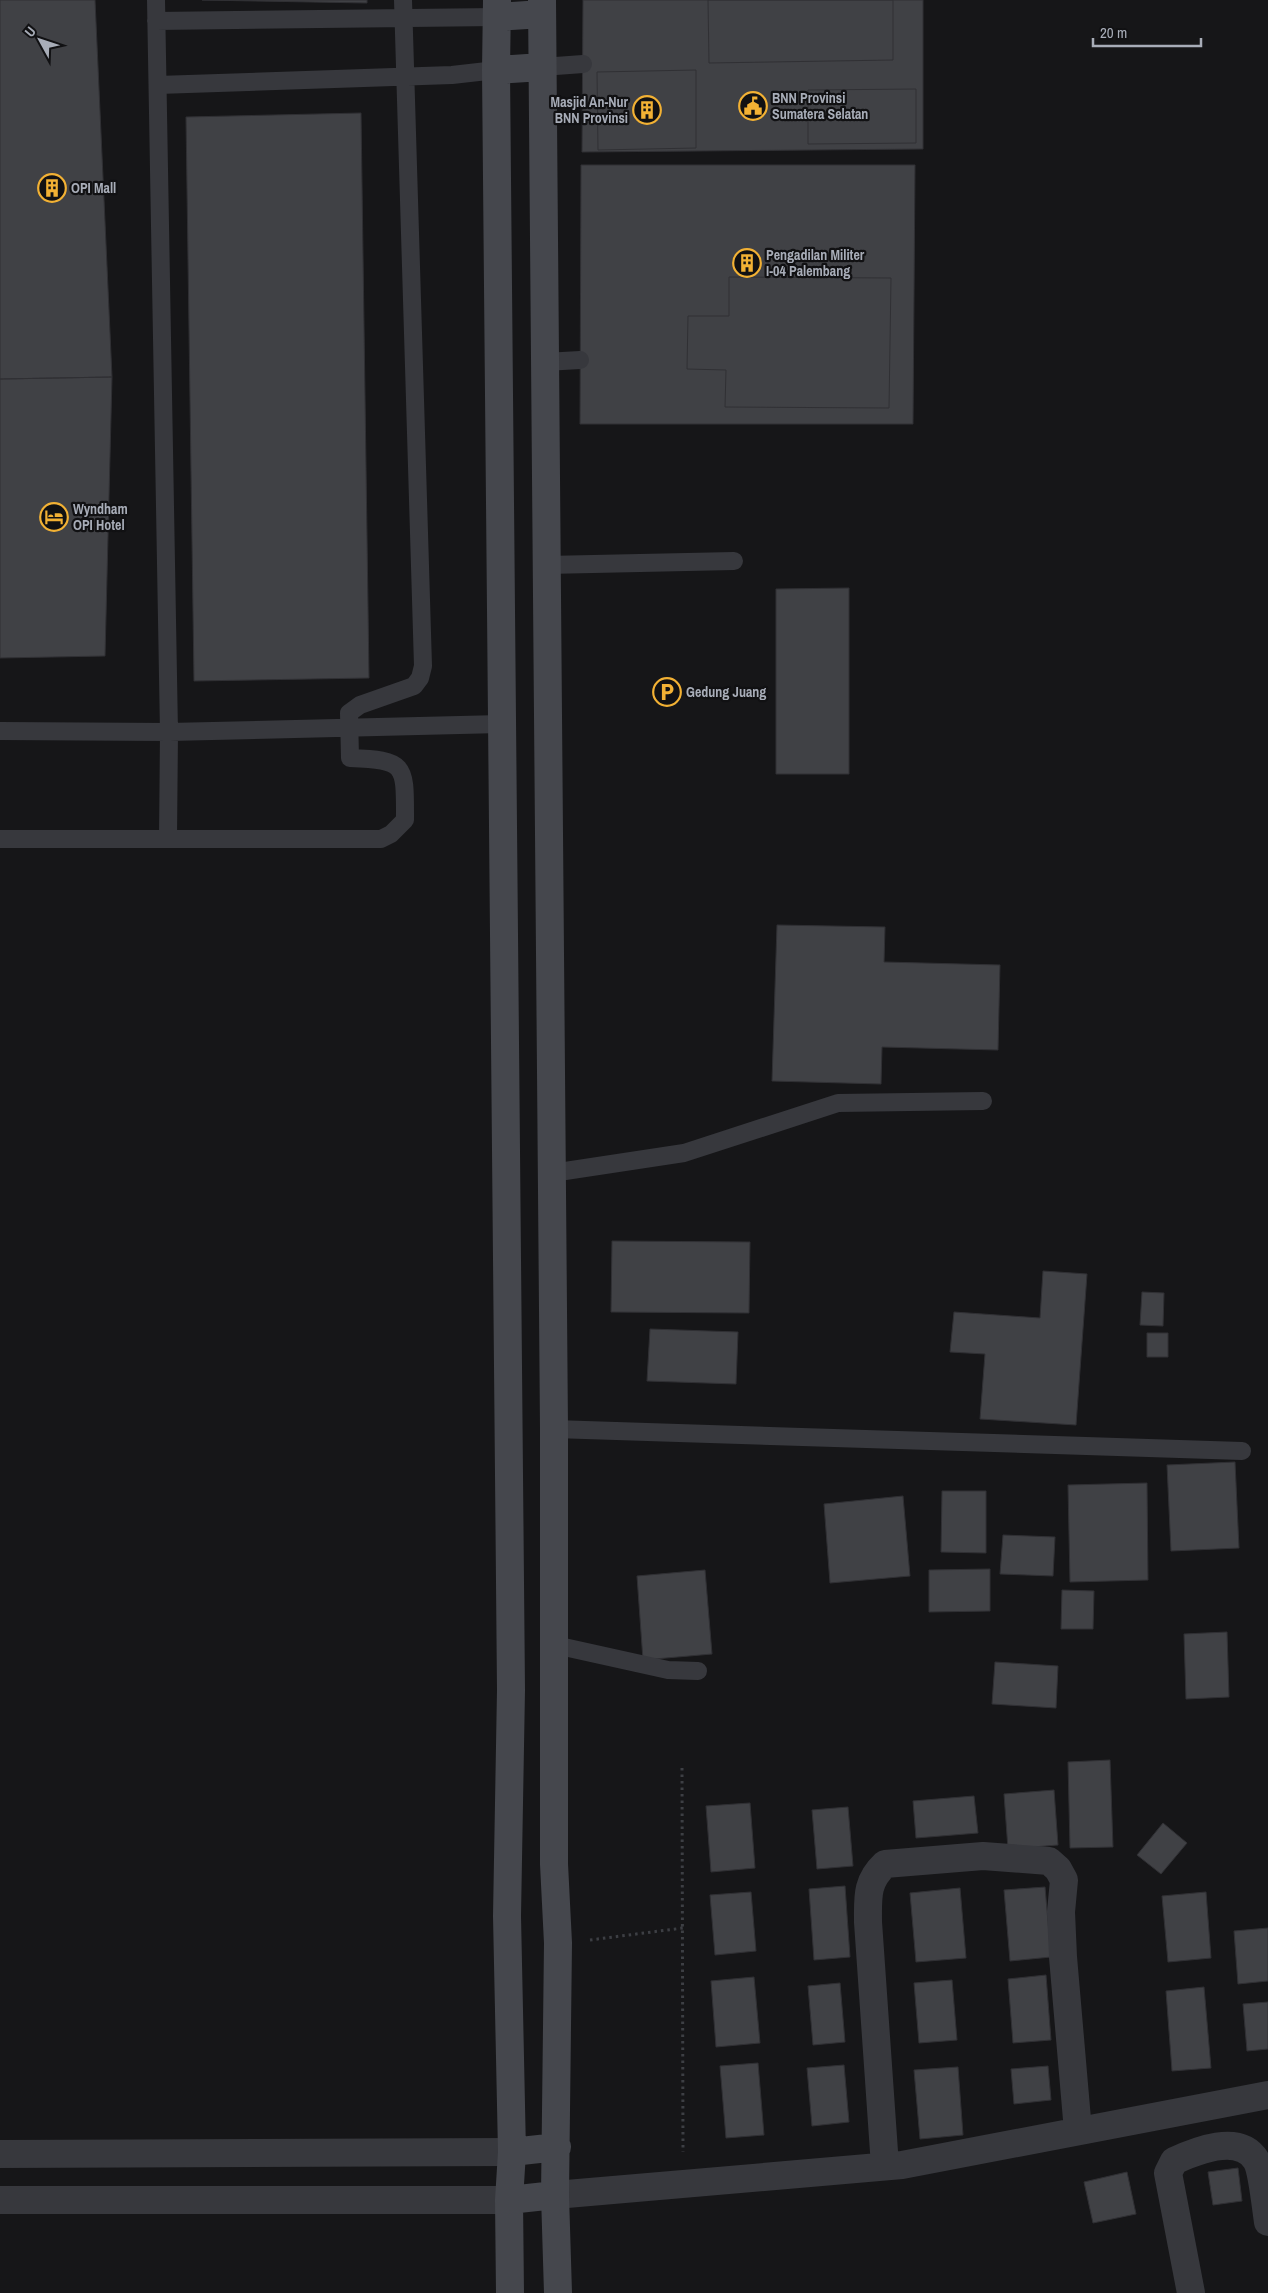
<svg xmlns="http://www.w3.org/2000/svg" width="1268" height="2293" viewBox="0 0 1268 2293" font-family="'Archivo Narrow',sans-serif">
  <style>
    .building { fill: #404145; stroke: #303034 }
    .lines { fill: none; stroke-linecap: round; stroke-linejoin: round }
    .path { stroke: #3d3f44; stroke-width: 3; stroke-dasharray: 2.5 4; stroke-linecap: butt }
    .lane { stroke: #37383d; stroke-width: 18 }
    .street { stroke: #37383d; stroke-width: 28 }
    .secondary { stroke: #45474d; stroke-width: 28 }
    .labels { text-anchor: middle; stroke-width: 4.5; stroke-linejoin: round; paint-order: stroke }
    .poi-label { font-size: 14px; font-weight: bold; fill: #a8adb8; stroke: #111113; text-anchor: start }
  </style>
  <rect width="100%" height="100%" fill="#161618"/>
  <path class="building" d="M0 0H95L112 377 0 379Z
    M202 0H367V3Z
    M583 0H923V149L582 152Z
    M708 0H893V60L709 63Z
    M696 70V148L598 150 597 72Z
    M916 89V143L808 144V90Z
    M361 113 369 678 194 681 186 117Z
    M581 165H915L913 424H580Z
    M729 277 891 278 889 408 725 407 726 370 687 369 688 316H729Z
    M112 377 105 656 0 658V379Z
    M849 588V774H776V589Z
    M777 925 885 927 884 962 1000 965 998 1050 882 1047 881 1084 772 1081Z
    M612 1241 750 1242 749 1313 611 1312Z
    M1043 1271 1087 1274 1076 1425 980 1419 985 1354 950 1352 954 1312 1040 1318Z
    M1142 1292 1164 1293 1163 1326 1140 1325Z
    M650 1329 738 1332 736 1384 647 1381Z
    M1147 1333H1168V1357H1147Z
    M1235 1462 1239 1548 1171 1551 1167 1465Z
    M1147 1483 1148 1580 1070 1582 1068 1485Z
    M942 1491H986V1553L941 1552Z
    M903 1496 910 1576 830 1583 824 1504Z
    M1003 1535 1055 1537 1053 1576 1000 1574Z
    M990 1569V1611L929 1612V1570Z
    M705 1570 712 1654 643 1660 637 1576Z
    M1062 1590 1094 1591 1093 1629H1061Z
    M1227 1632 1229 1697 1186 1699 1184 1634Z
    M995 1662 1058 1666 1056 1708 992 1704Z
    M1110 1760 1113 1847 1070 1848 1068 1762Z
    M1054 1790 1058 1845 1008 1849 1004 1794Z
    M974 1796 978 1833 916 1838 913 1801Z
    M750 1803 755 1868 711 1872 706 1806Z
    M848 1807 853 1866 817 1869 812 1810Z
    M1163 1823 1187 1843 1161 1874 1137 1855Z
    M845 1886 850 1957 814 1960 809 1889Z
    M1045 1887 1051 1957 1010 1961 1004 1890Z
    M960 1888 966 1958 916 1962 910 1893Z
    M751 1892 756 1951 715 1955 710 1895Z
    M1206 1892 1211 1958 1168 1962 1162 1896Z
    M1268 1928V1981L1238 1984 1234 1931Z
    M1046 1975 1051 2040 1013 2043 1008 1979Z
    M754 1977 760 2043 716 2047 711 1981Z
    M952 1980 957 2040 919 2043 914 1983Z
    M840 1983 845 2042 813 2045 808 1986Z
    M1204 1987 1211 2068 1172 2071 1166 1991Z
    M1268 2002V2049L1247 2051 1243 2004Z
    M758 2063 764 2135 726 2138 720 2066Z
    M844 2065 849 2122 812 2126 807 2068Z
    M1048 2066 1051 2100 1014 2104 1011 2069Z
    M958 2067 963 2135 920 2139 914 2070Z
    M1238 2168 1242 2201 1213 2205 1208 2172Z
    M1127 2172 1136 2214 1093 2223 1084 2182Z"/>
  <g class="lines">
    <path class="path" d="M682 1768 683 2152
      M590 1940 683 1928"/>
    <path class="lane" d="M156 0 169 732 168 839
      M156 21 497 17
      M542 67 583 64
      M158 85 452 75 496 70
      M545 362 580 360
      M546 565 734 561
      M0 731 169 732 501 724
      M0 839H381L391 834 405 820C405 765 407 760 350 758L349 713 360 705 414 686 420 678 423 666 403 0
      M552 1173 684 1153 838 1103 983 1101
      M554 1429 1242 1451
      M555 1645 668 1670 698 1671"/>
    <path class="street" d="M0 2154 512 2152
      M885 2166 868 1922C868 1897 866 1882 885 1864L983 1856 1049 1861 1058 1869 1064 1880 1061 1912 1063 1957 1078 2131
      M555 2195 902 2165 1268 2095
      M0 2200H509
      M1191 2293 1168 2173 1174 2161C1196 2151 1239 2133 1256 2160 1262 2169 1266 2209 1268 2222"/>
    <path class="secondary" d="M497 0 496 70 511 1690 507 1916 512 2152 509 2200 510 2293
      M542 0 554 1429V1864L558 1943 555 2195 558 2293
      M497 17 542 14
      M496 70 542 67
      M512 2152 557 2147
      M509 2200 555 2195"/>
  </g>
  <defs>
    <symbol id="civic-ring" viewBox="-11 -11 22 22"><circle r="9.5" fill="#111113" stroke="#f2b134" stroke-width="1.5"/><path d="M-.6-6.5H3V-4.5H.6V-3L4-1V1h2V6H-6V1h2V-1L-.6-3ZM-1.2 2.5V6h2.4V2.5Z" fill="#f2b134"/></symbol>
    <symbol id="building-ring" viewBox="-11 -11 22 22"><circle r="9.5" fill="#111113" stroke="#f2b134" stroke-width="1.5"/><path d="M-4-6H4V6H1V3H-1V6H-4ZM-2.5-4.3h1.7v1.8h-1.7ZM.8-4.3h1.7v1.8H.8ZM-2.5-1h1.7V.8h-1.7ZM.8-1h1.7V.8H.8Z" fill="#f2b134"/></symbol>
    <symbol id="hotel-ring" viewBox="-11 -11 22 22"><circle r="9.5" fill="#111113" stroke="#f2b134" stroke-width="1.5"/><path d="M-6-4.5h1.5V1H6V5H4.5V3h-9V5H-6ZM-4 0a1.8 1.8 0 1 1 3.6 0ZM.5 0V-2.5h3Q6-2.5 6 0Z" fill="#f2b134"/></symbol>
    <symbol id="parking-ring" viewBox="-11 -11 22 22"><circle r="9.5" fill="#111113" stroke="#f2b134" stroke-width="1.5"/><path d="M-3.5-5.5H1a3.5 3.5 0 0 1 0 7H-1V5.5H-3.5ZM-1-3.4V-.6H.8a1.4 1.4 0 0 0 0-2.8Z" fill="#f2b134"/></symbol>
  </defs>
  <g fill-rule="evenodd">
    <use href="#civic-ring" x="737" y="90" width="32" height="32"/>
    <use href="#building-ring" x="631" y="94" width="32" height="32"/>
    <use href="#building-ring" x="36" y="172" width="32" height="32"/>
    <use href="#building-ring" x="731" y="247" width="32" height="32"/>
    <use href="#hotel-ring" x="38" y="501" width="32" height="32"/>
    <use href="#parking-ring" x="651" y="676" width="32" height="32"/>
  </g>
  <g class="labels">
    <g class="poi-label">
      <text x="772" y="103">BNN Provinsi<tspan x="772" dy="16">Sumatera Selatan</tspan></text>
      <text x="628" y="107" text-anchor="end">Masjid An-Nur<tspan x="628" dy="16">BNN Provinsi</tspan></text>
      <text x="71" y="193">OPI Mall</text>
      <text x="766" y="260">Pengadilan Militer<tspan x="766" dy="16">I-04 Palembang</tspan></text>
      <text x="73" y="514">Wyndham<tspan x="73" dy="16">OPI Hotel</tspan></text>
      <text x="686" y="697">Gedung Juang</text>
    </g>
  </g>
  <g transform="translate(40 40) rotate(310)" stroke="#111113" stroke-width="4" paint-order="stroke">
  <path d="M0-4L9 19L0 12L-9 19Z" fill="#a8adb8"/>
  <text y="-8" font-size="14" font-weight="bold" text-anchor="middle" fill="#a8adb8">U</text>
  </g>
  <path d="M1093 38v8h108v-8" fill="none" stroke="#a8adb8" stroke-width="2.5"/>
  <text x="1100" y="38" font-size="15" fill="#a8adb8" stroke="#111113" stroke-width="4" paint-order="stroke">20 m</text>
</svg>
